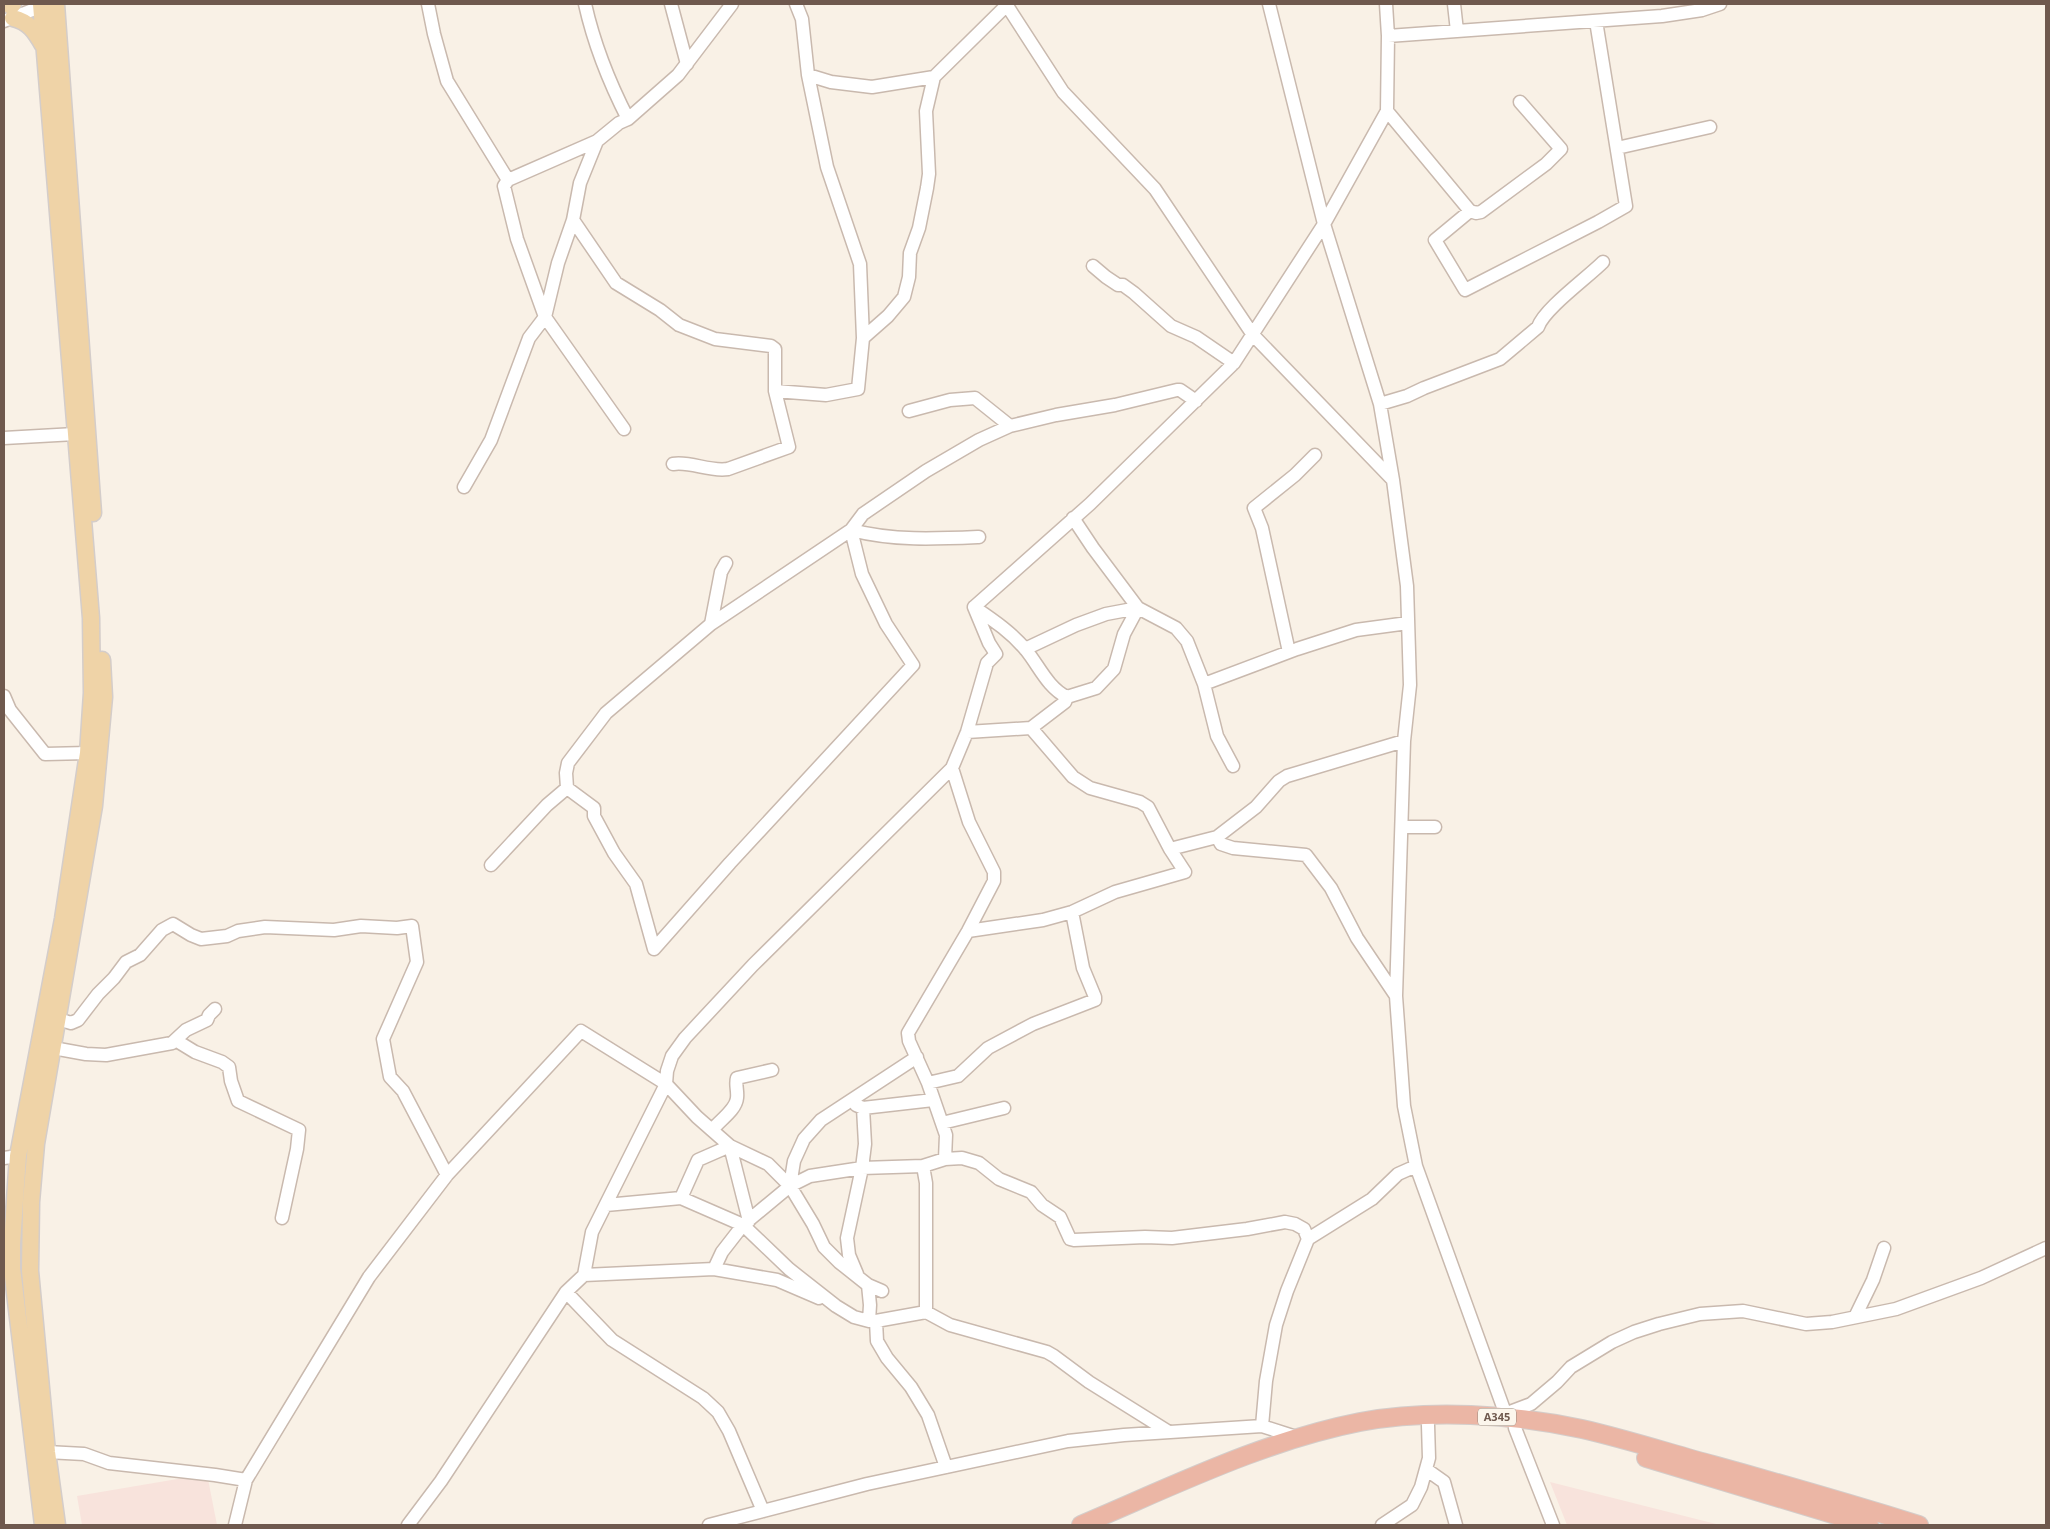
<svg xmlns="http://www.w3.org/2000/svg" width="2050" height="1529" viewBox="0 0 2050 1529" font-family="'Open Sans',sans-serif">
  <style>
    .commercial { fill: #f8e3dc }
    .lines { fill: none; stroke-linecap: round; stroke-linejoin: round }
    .minor-casing { stroke: #c9b9ae; stroke-width: 15 }
    .major-casing { stroke: #d4cdca; stroke-width: 19 }
    .highway-casing { stroke: #d4cdca; stroke-width: 20 }
    .minor { stroke: #fff; stroke-width: 12 }
    .major { stroke: #efd3a7; stroke-width: 16 }
    .highway { stroke: #ebb6a5; stroke-width: 18 }
    .labels { text-anchor: middle; stroke-width: 5; stroke-linejoin: round; paint-order: stroke }
    .shield { fill: #fcf6ec; stroke: #99887d; stroke-width: 1 }
    .shield-label { font-size: 11px; font-weight: bold; fill: #6f594e }
  </style>
  <rect width="100%" height="100%" fill="#f9f1e6"/>
  <path class="commercial" d="M207 1474 217 1525H82L77 1496Z
    M1550 1482 1720 1525H1567Z"/>
  <g class="lines">
    <defs>
      <path id="minor" d="M428 4 434 34 447 81 508 180
        M585 4C594 44 609 82 628 119
        M671 4 687 64
        M1006 4 1063 92 1155 189 1253 335 1393 480
        M1269 4 1324 224 1380 404 1393 480 1407 586 1410 685 1404 741 1396 996 1404 1106 1416 1166 1507 1418
        M1454 4 1457 31
        M4 21 48 4
        M1388 36 1662 16 1702 10 1720 4
        M808 75 831 82 872 87 934 77
        M1387 111 1470 211 1476 213 1481 212 1546 164 1561 149 1520 102
        M1617 148 1710 127
        M1470 211 1435 240 1465 290 1598 222 1626 206 1596 21
        M573 220 616 283 660 310 679 325 715 339 771 346 775 349V391L789 447 728 469C709 472 691 461 673 464
        M1093 266 1106 277 1118 285H1123L1134 293 1171 326 1196 337 1234 363
        M863 338 888 316 904 297 909 277 910 253 919 228 927 188 929 174 926 111 934 77 1007 5
        M775 391 826 395 858 389 863 338 860 264 827 167 808 75 802 19 796 4
        M1380 404 1407 396 1424 388 1500 359 1538 327C1544 309 1587 278 1603 262
        M909 411 950 400 975 398 1010 426
        M624 429 545 317 517 239 504 186 508 180 597 141 619 123 628 119 678 75 732 4
        M4 438 75 434
        M464 487 491 440 529 338 545 317 558 263 573 220 580 183 597 141
        M1073 518 1093 548 1138 608 1176 628 1187 641 1204 684 1217 736 1233 766
        M851 530C894 541 935 539 979 537
        M974 607 1090 504 1234 363 1324 224 1387 111 1388 36 1386 4
        M974 607C993 620 1011 632 1026 650 1039 666 1048 688 1067 697
        M711 624 721 572 726 563
        M1025 649 1076 625 1106 614 1138 608
        M1289 652 1262 528 1254 508 1295 475 1315 455
        M1204 684 1297 649 1356 630 1408 623
        M4 696 10 710 45 754 88 753
        M967 732 1031 728 1065 702 1067 697 1096 688 1114 669 1124 634 1138 608
        M567 788 566 773 568 763 606 713 711 624 851 530 863 514 926 471 979 440 1010 426 1056 415 1115 405 1177 390H1180L1196 401
        M1403 827H1435
        M1217 837 1221 844 1233 848 1306 855 1331 888 1357 938 1396 996
        M1170 849 1217 837 1256 807 1279 781 1287 776 1404 741
        M491 865 547 805 567 788 594 808V816L614 853 636 884 654 949
        M968 931 1043 920 1072 912 1115 892 1185 872 1170 849 1148 807 1140 802 1090 788 1073 777 1031 728
        M654 949 730 863 913 665 886 624 862 574 851 530
        M58 1019 71 1023 78 1020 98 994 114 978 126 962 140 955 162 930 173 924 191 935 201 939 227 936 238 931 265 927 334 930 361 926 397 928 412 926 417 962 383 1039 390 1077 403 1091 447 1175
        M177 1041 195 1052 222 1062 229 1067 231 1081 238 1101 299 1130 297 1149 282 1218
        M53 1048 86 1054 106 1055 172 1043 186 1030 207 1020 209 1015 215 1009
        M928 1083 958 1076 988 1048 1033 1024 1095 1000V997L1083 968 1072 912
        M856 1105 863 1108 933 1100
        M942 1123 1004 1108
        M713 1129C720 1120 736 1110 737 1098 738 1091 735 1084 737 1078L772 1070
        M730 1146 749 1221
        M4 1158 18 1156
        M945 1159 946 1135 928 1083 909 1041 908 1033 968 931 994 881V872L969 822 952 768
        M923 1166 926 1183V1312
        M790 1186 794 1161 804 1139 821 1120 917 1057
        M681 1198 698 1160 730 1146
        M606 1205 681 1198 743 1225 789 1269 836 1306 854 1317 869 1321H876L926 1312 950 1325 1047 1352 1054 1356 1089 1382 1169 1432
        M714 1269 722 1252 743 1225 790 1186 810 1176 862 1168 923 1166 945 1159 962 1158 979 1163 999 1179 1031 1192 1042 1205 1060 1217 1070 1239 1074 1240 1145 1237 1172 1238 1247 1229 1285 1222 1295 1224 1304 1229 1308 1239
        M857 1274 849 1255 847 1238 862 1168 865 1144 863 1108
        M584 1275 714 1269 777 1280 819 1298
        M868 1285 882 1291
        M566 1292 612 1340 703 1398 718 1412 729 1431 763 1511
        M1855 1317 1873 1280 1884 1248
        M876 1321 877 1341 887 1358 911 1387 928 1415 946 1467
        M1507 1413 1531 1404 1557 1382 1571 1367 1612 1342 1634 1332 1659 1324 1700 1314 1743 1311 1806 1324 1832 1322 1896 1309 1981 1278 2046 1248
        M1262 1426 1266 1381 1276 1325 1287 1291 1308 1239 1372 1199 1398 1174 1416 1166
        M1515 1428 1553 1525
        M47 1452 84 1454 109 1463 215 1475 246 1480
        M1427 1470 1444 1482 1456 1525
        M235 1525 246 1480 369 1277 447 1175 581 1031 666 1084 697 1117 730 1146 768 1164 790 1186 813 1224 824 1247 839 1262 868 1285 870 1305 869 1321
        M408 1525 441 1481 566 1292 584 1275 592 1232 666 1084 667 1071 672 1056 685 1038 753 965 952 768 967 732 987 663 996 654 989 643 974 607
        M709 1525 867 1484 1068 1441 1124 1435 1262 1426 1296 1437
        M1382 1525 1412 1505 1421 1487 1429 1458 1428 1425"/>
      <path id="major" d="M41 4 91 618 92 693 88 753 63 919 18 1156 12 1244V1268L43 1525
        M56 4 93 513
        M11 6 13 4
        M13 18C29 22 35 31 43 45
        M57 1525 47 1452 30 1271 31 1202 36 1144 94 806 104 697 102 660"/>
      <path id="highway" d="M1646 1458 1869 1525
        M1081 1525C1171 1487 1263 1441 1360 1422 1429 1409 1513 1414 1582 1429 1626 1439 1669 1453 1713 1465 1782 1484 1851 1504 1919 1525"/>
    </defs>
    <use href="#minor" class="minor-casing"/>
    <use href="#major" class="major-casing"/>
    <use href="#highway" class="highway-casing"/>
    <use href="#minor" class="minor"/>
    <use href="#major" class="major"/>
    <use href="#highway" class="highway"/>
  </g>
  <g class="labels">
    <rect class="shield" x="1478" y="1408.5" width="38" height="17" rx="4"/>
    <g class="shield-label">
      <text x="1497" y="1421">A345</text>
    </g>
  </g>
  <rect width="2050" height="1529" fill="none" stroke="#6f594e" stroke-width="10"/>
</svg>
